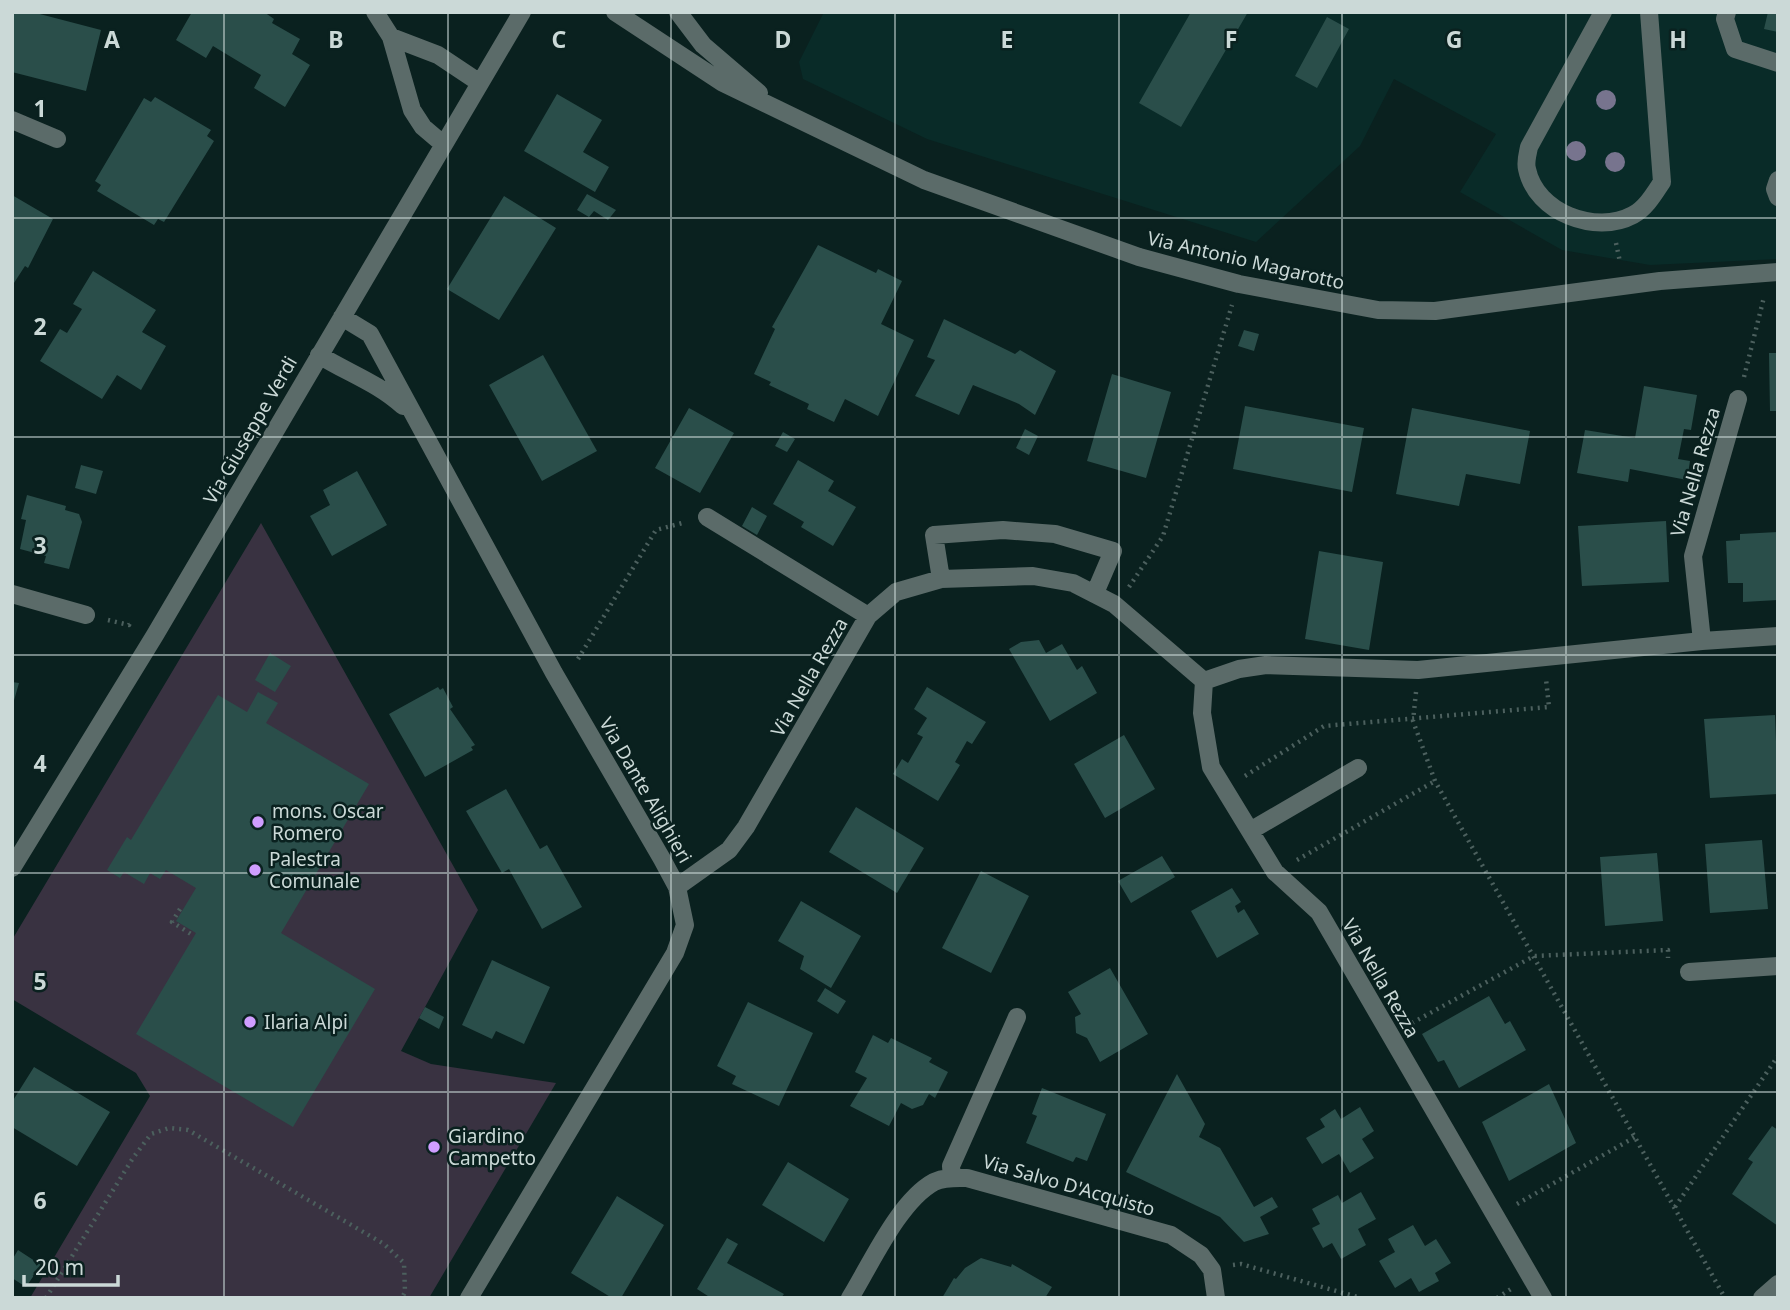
<svg xmlns="http://www.w3.org/2000/svg" width="1790" height="1310" viewBox="0 0 1790 1310" font-family="'Noto Sans',sans-serif">
  <style>
    .built { fill: #092b28 }
    .green { fill: #393241 }
    .building { fill: #2a4e4a }
    .lines { fill: none; stroke-linecap: round; stroke-linejoin: round }
    .path { stroke: #4c605e; stroke-width: 4.5; stroke-dasharray: 2 5; stroke-linecap: butt }
    .minor { stroke: #5b6b69; stroke-width: 18 }
    .tree { fill: #77748e }
    .grid { fill: none; stroke: #cbd9d7; stroke-width: 2; stroke-opacity: 0.55 }
    .poi-dot { fill: #cf9dff; stroke: #0a211f; stroke-width: 2.5 }
    .labels { text-anchor: middle; stroke-width: 5; stroke-linejoin: round; paint-order: stroke }
    .street-label { font-size: 19px; fill: #cbd9d7; stroke: #0a211f }
    .poi-label { font-size: 19px; fill: #cbd9d7; stroke: #0a211f; text-anchor: start }
    .grid-label { font-size: 23px; text-anchor: middle; font-weight: bold; fill: #cbd9d7; stroke: #0a211f; stroke-width: 5; stroke-linejoin: round; paint-order: stroke }
  </style>
  <rect width="100%" height="100%" fill="#0a211f"/>
  <path class="built" d="M824 12H1778V259L1650 265 1562 250 1460 192 1496 134 1394 79 1360 146 1256 242 927 139 803 79 799 62Z"/>
  <path class="green" d="M261 523 478 910 401 1051 431 1064 556 1083 429 1298H30L150 1096 136 1073 12 999V940Z"/>
  <path class="building" d="M12 12H32L101 30 86 91 12 72Z
    M192 12H264L274 19 272 23 300 39 292 54 310 65 285 107 254 88 261 75 213 46 206 58 176 40Z
    M1191 12H1248L1181 127 1139 103Z
    M1768 12H1778V32L1764 29Z
    M1327 17 1349 29 1317 88 1295 76Z
    M557 94 602 120 583 152 609 167 595 192 524 151Z
    M155 97 211 130 207 136 214 141 164 222 158 219 154 225 97 191 101 185 95 181 144 98 151 102Z
    M587 194 616 210 608 220 594 211 589 217 577 210Z
    M12 195 53 219 28 268 25 266 12 286Z
    M504 196 556 228 499 320 447 289Z
    M818 245 876 273 878 269 902 281 881 324 914 340 878 416 845 399 834 422 807 409 809 404 769 385 771 382 754 374 775 329 772 327Z
    M93 271 156 310 142 332 166 346 141 390 117 375 102 399 40 361 60 329 67 333 82 309 73 304Z
    M944 319 1015 354 1020 350 1056 371 1035 415 1019 404 973 385 959 415 915 396 935 360 927 357Z
    M1244 330 1259 334 1254 351 1238 346Z
    M1769 353H1778V411H1770Z
    M543 355 597 451 542 481 489 385Z
    M1112 374 1171 392 1146 478 1087 461Z
    M1644 386 1697 395 1691 430 1684 429 1678 459 1690 461 1687 480 1630 469 1628 482 1577 473 1585 430 1635 438Z
    M1245 406 1364 428 1352 492 1233 469Z
    M689 408 734 433 700 493 655 468Z
    M1412 408 1530 431 1520 484 1466 474 1459 506 1396 494Z
    M1025 429 1038 436 1029 455 1016 448Z
    M783 432 795 439 787 452 775 446Z
    M798 460 834 481 828 491 856 507 833 546 801 527 804 522 773 504Z
    M81 465 103 471 96 494 75 488Z
    M357 471 387 525 332 556 310 516 330 505 323 490Z
    M27 495 66 506 65 510 79 514 82 522 69 569 44 563 46 556 20 549 26 520 21 519Z
    M752 507 767 516 757 535 742 526Z
    M1666 521 1669 582 1582 586 1578 526Z
    M1778 532V600L1743 602V583H1728L1726 541 1740 540V534Z
    M1319 551 1383 562 1369 650 1305 639Z
    M1039 640 1046 653 1062 644 1077 670 1082 666 1097 693 1050 721 1009 649 1021 642Z
    M270 653 291 666 275 692 255 680Z
    M12 682 19 683 13 704H12Z
    M438 687 440 690 443 688 453 707 450 709 475 745 471 747 473 750 425 777 389 714Z
    M927 687 986 722 972 744 967 741 955 762 960 765 938 801 893 774 902 759 908 763 923 737 917 734 927 718 914 709Z
    M258 692 278 703 266 723 369 784 281 933 375 989 293 1127 136 1034 196 933 176 921 196 888 166 870 160 879 150 873 144 884 124 872 120 878 107 870 127 837 131 840 218 695 247 712Z
    M1775 715 1778 794 1710 798 1704 719Z
    M1124 735 1155 789 1105 818 1074 764Z
    M506 789 540 849 547 845 582 907 542 929 509 869 502 873 466 811Z
    M856 807 924 848 897 893 829 852Z
    M1762 840 1768 909 1710 913 1705 844Z
    M1657 853 1663 921 1605 926 1600 857Z
    M1162 856 1175 877 1131 903 1118 881Z
    M981 871 1029 896 991 973 942 948Z
    M1232 888 1241 902 1235 906 1238 913 1244 909 1259 934 1217 958 1191 911Z
    M801 901 861 936 831 988 800 969 804 956 778 941Z
    M492 960 550 987 524 1044 496 1031 492 1039 462 1025Z
    M1110 968 1148 1034 1100 1062 1087 1038 1076 1033 1075 1017 1081 1014 1068 992Z
    M825 988 846 1001 838 1014 817 1001Z
    M1489 996 1505 1024 1510 1021 1526 1050 1459 1088 1444 1060 1438 1062 1422 1034Z
    M748 1002 813 1033 779 1106 732 1084 736 1076 717 1066Z
    M425 1007 444 1017 439 1029 419 1018Z
    M873 1035 888 1043 891 1038 932 1058 929 1062 948 1072 935 1098 929 1094 923 1105 912 1109 901 1103 889 1126 850 1106 867 1078 855 1072Z
    M34 1067 110 1112 77 1166 12 1127V1102Z
    M1177 1074 1205 1124 1199 1137 1220 1148 1254 1207 1272 1197 1278 1207 1260 1217 1269 1234 1244 1242 1220 1217 1126 1172Z
    M1549 1084 1576 1143 1509 1181 1482 1122Z
    M1042 1088 1106 1114 1087 1161 1076 1157 1073 1162 1026 1143 1037 1116 1032 1114Z
    M1360 1107 1374 1131 1362 1139 1374 1158 1350 1173 1339 1154 1322 1164 1306 1138 1325 1127 1320 1119 1335 1109 1341 1119Z
    M1772 1126 1778 1130V1226L1732 1194 1753 1162 1748 1159Z
    M788 1162 849 1199 824 1242 762 1205Z
    M1361 1192 1376 1219 1358 1229 1366 1245 1341 1259 1332 1243 1323 1248 1312 1228 1320 1224 1312 1209 1338 1195 1342 1203Z
    M617 1196 664 1225 621 1298H612L571 1273Z
    M1413 1225 1425 1246 1436 1239 1451 1263 1435 1273 1439 1281 1419 1292 1411 1278 1395 1288 1379 1261 1395 1252 1388 1239Z
    M727 1238 738 1244 727 1263 784 1294 781 1298H711L697 1289Z
    M18 1250 41 1265 26 1287 12 1278V1260Z
    M981 1258 1011 1267 1012 1264 1052 1287 1045 1298H942L954 1278 956 1279 965 1268Z"/>
  <g class="lines">
    <path class="path" d="M1616 243 1620 262
      M1744 377 1764 297
      M1129 587 1163 536 1232 305
      M108 620 129 625 131 621
      M578 659 656 530 686 522
      M1416 692 1413 721 1435 781 1725 1298
      M1245 776 1324 726 1549 707 1546 679
      M1297 860 1435 781
      M180 909 172 922 191 934 193 931
      M1412 1023 1534 956 1668 950V958
      M1517 1204 1635 1137
      M1675 1207 1778 1056
      M1233 1265 1241 1264 1361 1298
      M46 1298 133 1158 151 1134 169 1128 188 1130 384 1244 404 1263 405 1292 402 1298
      M1497 1298 1511 1289"/>
    <path class="minor" d="M375 12 391 37 412 110 423 127 443 144
      M615 12 723 83 924 180 1139 257 1239 284 1378 310 1435 311 1660 281 1778 272
      M678 12 703 45 759 93
      M1603 12 1529 147C1528 153 1525 162 1527 169 1536 213 1596 235 1633 215 1646 208 1654 194 1662 182L1649 12
      M1727 12 1725 19 1735 49 1778 63
      M391 37 438 55 480 83
      M12 120 57 139
      M1778 180 1775 189 1778 197
      M342 317 370 334 554 673 662 859 677 887 685 925 675 953 469 1298
      M319 355C348 373 378 383 403 406
      M707 517 868 616
      M941 579 934 535 1003 530 1055 534 1113 551 1095 593
      M12 594 86 615
      M1702 641 1693 556 1738 399
      M1204 681 1202 713 1211 767 1275 872 1319 912 1543 1298
      M1204 681 1239 669 1266 665 1418 670 1702 641 1778 636
      M1250 831 1358 768
      M12 868 155 635 522 12
      M677 887 729 850 746 827 868 616 896 592 941 579 1033 576 1073 583 1114 604 1204 681
      M1689 972 1778 966
      M952 1178 951 1166 1017 1017
      M850 1298C871 1264 899 1201 934 1182 945 1177 956 1178 967 1178L1171 1235 1201 1255 1212 1270 1216 1298
      M1762 1298 1778 1284"/>
  </g>
  <g class="tree">
    <circle cx="1606" cy="100" r="10"/>
    <circle cx="1576" cy="151" r="10"/>
    <circle cx="1615" cy="162" r="10"/>
  </g>
  <path class="grid" d="M224 12V1298M448 12V1298M671 12V1298M895 12V1298M1119 12V1298M1342 12V1298M1566 12V1298M12 218H1778M12 437H1778M12 655H1778M12 873H1778M12 1092H1778"/>
  <g class="poi-dot">
    <circle cx="258" cy="822" r="7"/>
    <circle cx="255" cy="870" r="7"/>
    <circle cx="250" cy="1022" r="7"/>
    <circle cx="434" cy="1147" r="7"/>
  </g>
  <g class="labels">
    <g class="street-label">
      <text transform="translate(1246 260) rotate(13)" y="7">Via Antonio Magarotto</text>
      <text transform="translate(250 430) rotate(-60)" y="7">Via Giuseppe Verdi</text>
      <text transform="translate(1695 472) rotate(-74)" y="7">Via Nella Rezza</text>
      <text transform="translate(809 677) rotate(-60)" y="7">Via Nella Rezza</text>
      <text transform="translate(646 790) rotate(60)" y="7">Via Dante Alighieri</text>
      <text transform="translate(1381 978) rotate(60)" y="7">Via Nella Rezza</text>
      <text transform="translate(1069 1185) rotate(16)" y="7">Via Salvo D'Acquisto</text>
    </g>
    <g class="poi-label">
      <text x="272" y="818">mons. Oscar<tspan x="272" dy="22">Romero</tspan></text>
      <text x="269" y="866">Palestra<tspan x="269" dy="22">Comunale</tspan></text>
      <text x="264" y="1029">Ilaria Alpi</text>
      <text x="448" y="1143">Giardino<tspan x="448" dy="22">Campetto</tspan></text>
    </g>
  </g>
  <g class="grid-label">
    <text x="112" y="48">A</text>
    <text x="336" y="48">B</text>
    <text x="559" y="48">C</text>
    <text x="783" y="48">D</text>
    <text x="1007" y="48">E</text>
    <text x="1231" y="48">F</text>
    <text x="1454" y="48">G</text>
    <text x="1678" y="48">H</text>
    <text x="40" y="117">1</text>
    <text x="40" y="335">2</text>
    <text x="40" y="554">3</text>
    <text x="40" y="772">4</text>
    <text x="40" y="990">5</text>
    <text x="40" y="1209">6</text>
  </g>
  <rect width="1790" height="1310" fill="none" stroke="#cbd9d7" stroke-width="28"/>
  <path d="M24 1275v10h94v-10" fill="none" stroke="#cbd9d7" stroke-width="3.5"/>
  <text x="35" y="1275" font-size="21" fill="#cbd9d7" stroke="#0a211f" stroke-width="5" paint-order="stroke">20 m</text>
</svg>
